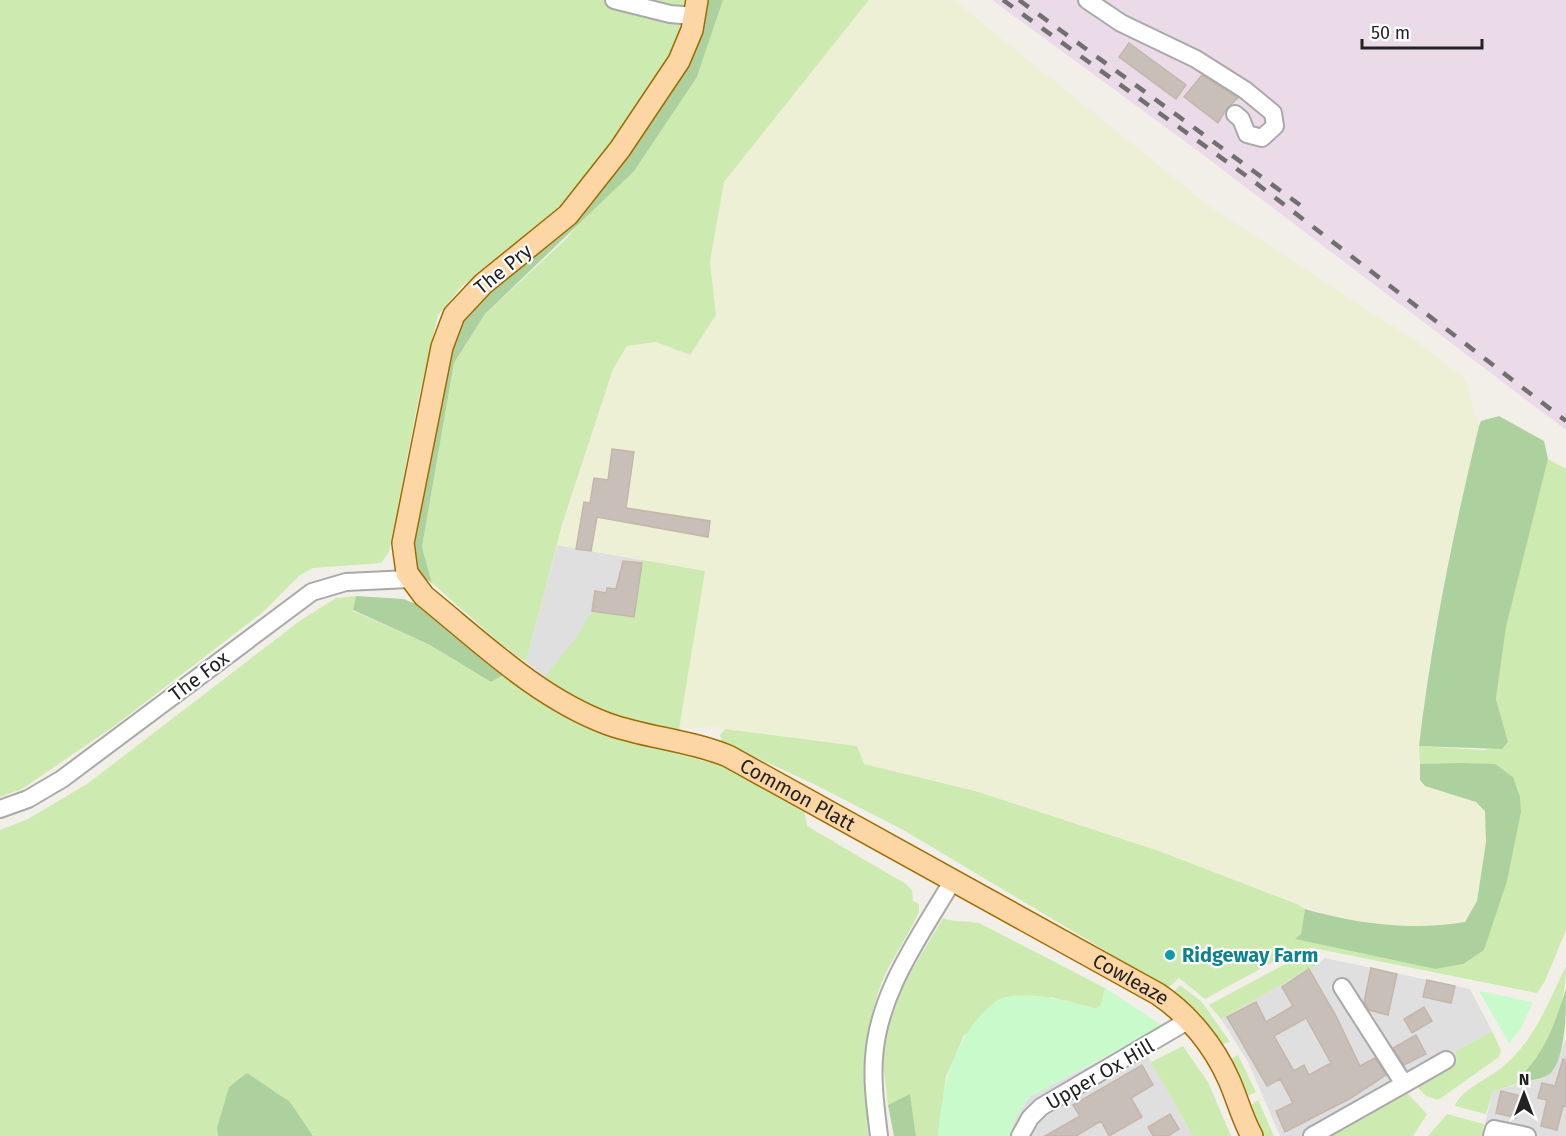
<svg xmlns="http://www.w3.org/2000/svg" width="1566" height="1136" viewBox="0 0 1566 1136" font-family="'Fira Sans',sans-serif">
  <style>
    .residential { fill: #e0dfdf }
    .industrial { fill: #ebdbe8 }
    .farmland { fill: #eef0d5 }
    .grass { fill: #cdebb0 }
    .forest { fill: #add19e }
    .park { fill: #c8facc }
    .building { fill: #c7bfb8; stroke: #c4b6ab; stroke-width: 1.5; fill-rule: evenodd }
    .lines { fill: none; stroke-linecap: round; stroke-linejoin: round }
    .minor-casing { stroke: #a9a9a9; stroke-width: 20 }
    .major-casing { stroke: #a06b00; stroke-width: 24 }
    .minor { stroke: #fff; stroke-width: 16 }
    .major { stroke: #fcd6a4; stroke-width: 21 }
    .rail { stroke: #707070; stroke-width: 4.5; stroke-dasharray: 12 12; stroke-linecap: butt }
    .culture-dot { fill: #0f9aa8; stroke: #fff; stroke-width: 2 }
    .labels { text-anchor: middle; stroke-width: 4.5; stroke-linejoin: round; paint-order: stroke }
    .street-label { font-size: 20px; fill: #222; stroke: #fff }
    .culture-label { font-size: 20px; font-weight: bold; fill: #0d838f; stroke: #fff; text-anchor: start }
  </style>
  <rect width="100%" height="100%" fill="#f2efe9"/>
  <path class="residential" d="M557 545 705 571 679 729 610 714 554 687 526 662Z
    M1325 958 1470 989 1492 1031 1454 1052 1457 1062 1331 1136H1280L1248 1062 1221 1019 1316 965Z
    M1566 1038V1136H1482L1493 1091 1543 1078 1553 1071Z
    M1139 1040 1193 1136H1010L1014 1121 1029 1097Z"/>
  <path class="industrial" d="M992 0H1566V430L1194 148Z"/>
  <path class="farmland" d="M869 0H954L1212 208 1419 343 1465 379 1479 426 1451 546 1430 655 1419 746 1420 780 1425 786 1476 802 1485 810 1486 842 1477 901 1465 922 1441 926H1391L1327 915 1159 851 975 791 864 764 762 735 714 727 679 729 705 571 557 545 613 369 627 346 656 342 690 355 716 315 710 262 724 182Z"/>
  <path class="grass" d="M0 0H686L680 34 653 88 563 205 508 253 462 286 438 315 419 396 389 552 381 563 313 568 300 575 262 613 113 727 22 789 0 797Z
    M723 0H869L724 182 710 262 716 315 690 355 656 342 627 346 613 369 562 525 526 662 502 645 432 583 422 547 454 363 485 314 567 238 697 77Z
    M1548 459 1566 469V930L1545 981 1537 993 1313 948 1291 952 1205 999 1179 978 1168 988 905 831 814 784 722 742 720 735 725 729 857 746 864 764 975 791 1159 851 1297 904 1305 909 1301 934 1296 939 1435 969 1484 950 1495 764H1420L1419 746 1485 750 1508 743 1496 699 1506 626Z
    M641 560 705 571 679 729C624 720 590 709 544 678L577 636 592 611 634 616Z
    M356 596 353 611 430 645 491 682 507 673 556 712 619 737 704 761 709 757 805 813 807 826 906 884 912 890 913 901 919 904V912C909 935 894 955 884 977 862 1029 863 1082 869 1136H313V1134L217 1128 218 1136H0V830L28 819 87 784 301 620 336 598Z
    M943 918C955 923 966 920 979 923L1105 988 1101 1005 1097 1009 1051 997 964 1035 946 1077 938 1136H916L910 1095 888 1105 882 1057 887 1027 893 1005 910 973Z
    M1300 956H1311L1316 965 1221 1019 1209 1005Z
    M1566 966C1566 1008 1549 1047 1520 1077L1524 1082 1493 1091 1486 1114 1455 1106C1460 1090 1488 1079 1501 1068 1534 1042 1548 1003 1566 966Z
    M1180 985 1202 1002 1230 1042 1219 1045 1172 994Z
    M1492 1031 1501 1050 1499 1057 1438 1100 1426 1096 1416 1086 1457 1062 1454 1052Z
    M1183 1046 1208 1082 1231 1136H1193L1151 1062Z
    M1238 1055 1256 1092 1248 1096 1244 1094 1230 1064 1231 1059Z
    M1406 1092 1427 1114 1413 1136H1331Z
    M1258 1100 1274 1136H1260L1248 1107Z
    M1447 1114 1484 1124 1482 1136H1428Z"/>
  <path class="forest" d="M704 0H723L697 77 634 171 485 314 454 363 422 547 432 583 416 572 411 548 454 331 471 303 589 199Z
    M1499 416 1544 441 1548 459 1506 627 1496 699 1508 742 1502 749 1419 746C1432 635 1453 534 1479 426L1481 421Z
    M356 596 404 599 437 613 507 673 491 682 430 645 353 610Z
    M1460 763 1495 764 1513 777 1520 797 1521 812 1507 881 1484 950 1463 964 1435 969 1295 939 1301 934 1305 909C1357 924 1412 931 1465 922L1477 901 1486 842 1485 811 1476 802 1425 786 1420 780V764Z
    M1566 989C1566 1012 1566 1055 1551 1073 1543 1079 1533 1080 1524 1082L1520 1077C1547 1049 1554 1025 1566 989Z
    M247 1073 290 1102 313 1136H218L217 1128 229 1087Z
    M910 1094 916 1136H894L888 1105Z"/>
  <path class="park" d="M1105 988 1163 1026 1029 1097 1014 1121 1010 1136H938C942 1091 950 1051 980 1016 987 1009 995 999 1006 997 1037 991 1067 1002 1097 1009L1101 1005Z
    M1479 991 1533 1002 1520 1030 1509 1043Z"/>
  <path class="building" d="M1129 43 1186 85 1176 99 1119 57Z
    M1202 75 1238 98 1227 108 1218 123 1184 97Z
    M612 449 634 452 626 508 710 521 708 537 597 517 591 551 576 549 584 502 590 503 594 478 608 480Z
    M623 561 642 563 634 617 592 611 595 591 606 593 607 588 616 589Z
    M1371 968 1397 974 1388 1015 1369 1010 1364 1002Z
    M1309 969 1336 1016 1360 1066 1375 1058 1386 1075 1351 1098 1285 1132 1276 1111 1293 1103 1280 1079 1267 1086 1227 1017 1256 1002 1266 1022 1293 1006 1282 987ZM1306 1018 1331 1063 1309 1075 1304 1065 1294 1071 1274 1036Z
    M1427 980 1455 986 1451 1003 1423 997Z
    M1424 1007 1432 1021 1412 1033 1404 1019Z
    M1416 1035 1426 1054 1404 1065 1393 1048Z
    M1563 1059 1566 1060V1107L1563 1106 1557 1130 1541 1126 1547 1100 1538 1098 1542 1083 1555 1086Z
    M1142 1065 1153 1085 1131 1098 1142 1117 1109 1136 1101 1121 1076 1136H1045L1080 1116 1073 1105Z
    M1501 1091 1521 1096 1516 1118 1496 1113Z
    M1170 1114 1179 1129 1168 1136H1153L1148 1127Z"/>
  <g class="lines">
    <defs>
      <path id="minor" d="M614 0 670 14 695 16
        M1087 0 1121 23 1196 59 1245 90 1273 113 1275 126 1262 138 1247 134 1241 119 1235 114
        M0 809 28 799 62 779 312 592 346 582 409 579
        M1404 1084 1446 1060
        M879 1136C876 1110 872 1084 874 1058 878 992 921 935 953 880
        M1020 1136 1030 1118 1041 1107 1189 1020
        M1312 1136 1404 1084 1342 987
        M1492 1136 1494 1129 1527 1136"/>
      <g id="major">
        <path id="s1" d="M697 0 692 30 679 61 620 149 568 215 483 284 454 315 442 347 403 543 407 573 424 596C482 643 538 698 608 724 647 738 689 740 728 756L1158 994C1189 1015 1214 1046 1229 1080 1237 1098 1242 1118 1252 1136"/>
      </g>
    </defs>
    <use href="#minor" class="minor-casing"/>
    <use href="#major" class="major-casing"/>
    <use href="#minor" class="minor"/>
    <use href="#major" class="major"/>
    <path class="rail" d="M1003 0 1252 180 1566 421
      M1019 0 1300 205"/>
  </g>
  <circle class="culture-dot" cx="1170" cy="955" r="6"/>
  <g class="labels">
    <g class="street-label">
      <text transform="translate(503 269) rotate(-39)" y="7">The Pry</text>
      <text transform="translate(199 676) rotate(-37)" y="7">The Fox</text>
      <text dy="7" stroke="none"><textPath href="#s1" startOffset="1128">Common Platt</textPath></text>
      <text dy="7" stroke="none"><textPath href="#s1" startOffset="1509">Cowleaze</textPath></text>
      <text transform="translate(1100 1074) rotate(-30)" y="7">Upper Ox Hill</text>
    </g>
    <g class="culture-label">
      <text x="1182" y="962">Ridgeway Farm</text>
    </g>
  </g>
  <g transform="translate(1524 1094)" stroke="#ffffff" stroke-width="4.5" paint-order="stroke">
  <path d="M0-4.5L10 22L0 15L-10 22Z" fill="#222222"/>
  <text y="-9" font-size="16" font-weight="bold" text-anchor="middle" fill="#222222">N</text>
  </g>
  <path d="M1362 39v9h120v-9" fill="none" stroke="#222222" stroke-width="3"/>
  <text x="1371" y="39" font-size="18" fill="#222222" stroke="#ffffff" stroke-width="4.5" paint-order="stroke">50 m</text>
</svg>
